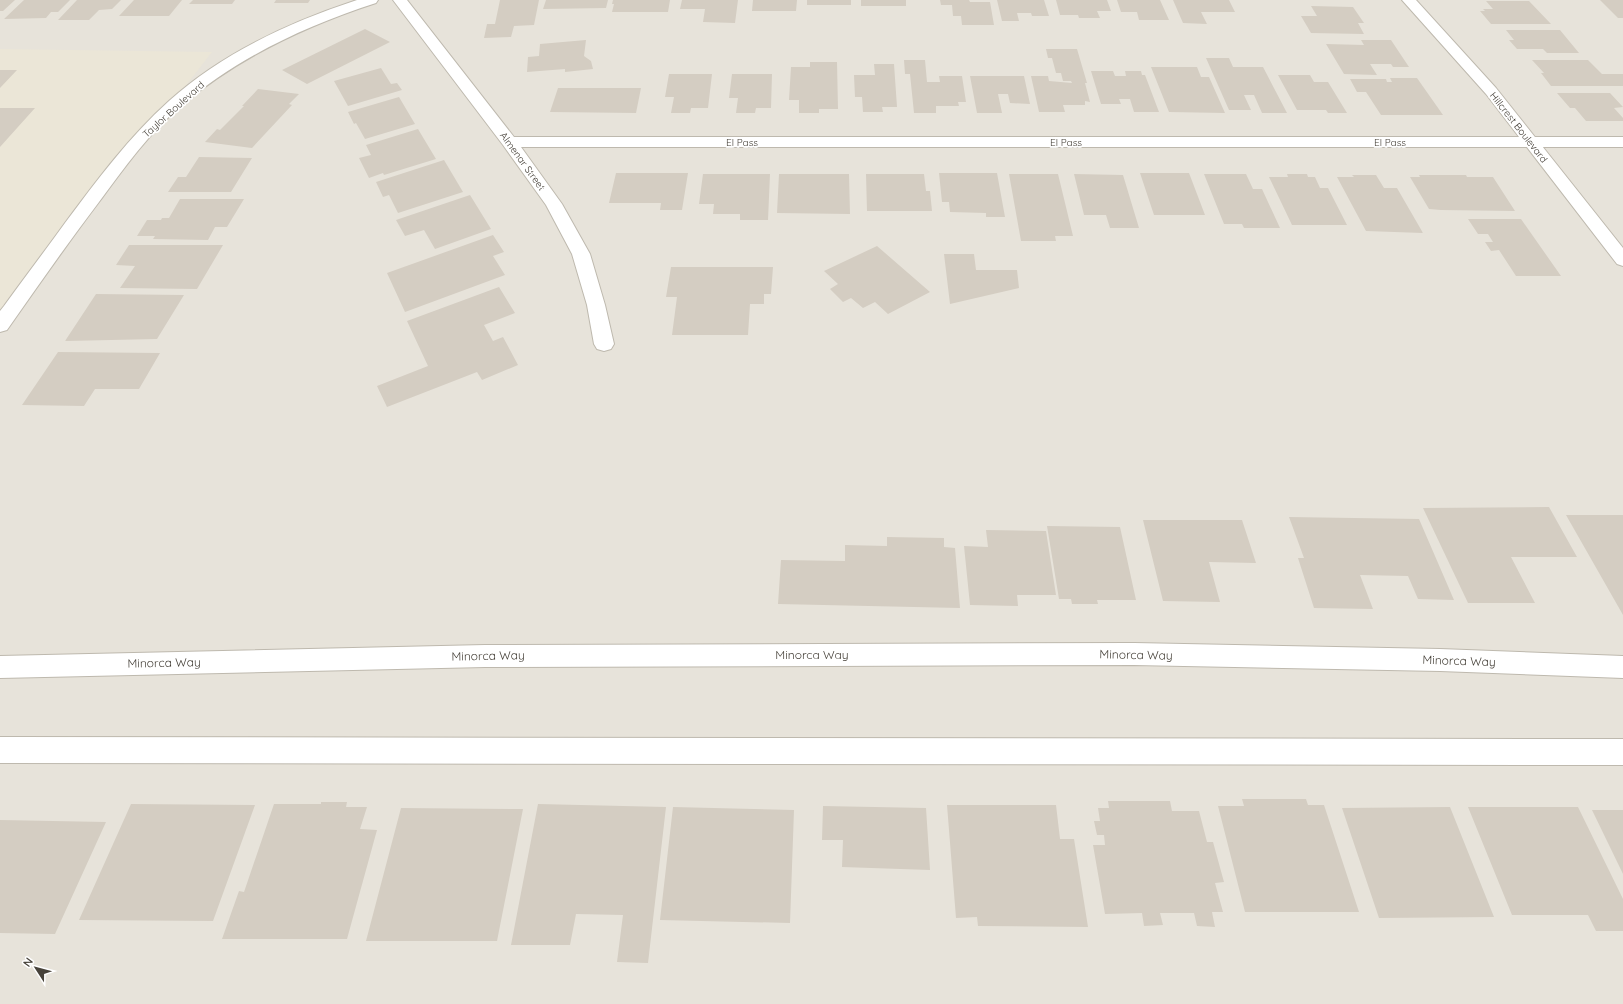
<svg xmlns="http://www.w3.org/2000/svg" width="1623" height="1004" viewBox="0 0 1623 1004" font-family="Quicksand,sans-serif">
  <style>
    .residential { fill: #e7e3da }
    .education { fill: #ebe6d7 }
    .building { fill: #d4cdc2 }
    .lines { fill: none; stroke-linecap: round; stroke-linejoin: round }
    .minor-casing { stroke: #beb9ae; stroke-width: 2 }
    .tertiary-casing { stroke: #beb9ae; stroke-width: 2 }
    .minor { fill: #fff; fill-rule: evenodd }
    .tertiary { fill: #fff; fill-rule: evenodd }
    .labels { text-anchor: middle; stroke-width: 3.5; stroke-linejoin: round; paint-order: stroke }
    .far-street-label { font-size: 10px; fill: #47423a; stroke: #fff }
    .street-label { font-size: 12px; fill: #47423a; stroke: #fff }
  </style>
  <rect width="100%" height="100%" fill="#f4f1eb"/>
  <path class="residential" d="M0 0H1623V1004H0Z"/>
  <path class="education" d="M0 49 212 52 0 325Z"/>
  <path class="building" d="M0 0H15L3 11H0Z
    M24 0H70L58 12H51L46 18 4 19Z
    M77 0H121L112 9 99 10 89 20H58Z
    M134 0H182L169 16H119Z
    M193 0H235L232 4H189Z
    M276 0H310L308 3H274Z
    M500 0H539L534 25 514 26 511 37 484 38 487 24H495Z
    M546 0H608L606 8 543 9Z
    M613 0H670L668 12H612L614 4H612Z
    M682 0H738L735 23 703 22 705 9H680Z
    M753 0H797L796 11H752Z
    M807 0H851V5H807Z
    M861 0H906V6H861Z
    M940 0H969L970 2H990L994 25H962L961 16H953L952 5H941Z
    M997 0H1044L1049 16H1032L1031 13H1017L1019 21H1002Z
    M1056 0H1107L1111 11H1097L1100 18H1079L1078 15H1060Z
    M1117 0H1160L1169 20H1139L1137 12H1121Z
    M1173 0H1229L1235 12H1201L1207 24 1183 23Z
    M1600 0H1623V18H1618Z
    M1486 1H1529L1551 24H1491L1480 11H1485L1483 9H1493Z
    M1311 6 1353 7 1364 23H1358L1364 34 1311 33 1301 16H1317Z
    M365 29 390 42 307 84 282 70Z
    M1506 30H1560L1579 53H1547L1543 49H1517L1509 40H1514Z
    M586 40 584 56 591 61 593 69 565 72V69L527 72 528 57 539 56 540 44Z
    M1361 40H1391L1409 67H1393L1391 64H1370L1377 75 1344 74 1326 44 1364 45Z
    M1046 49H1077L1087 83H1085L1090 102 1085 101V105H1063L1065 112H1039L1031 76H1048L1049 81 1072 83 1071 81H1063L1061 73H1056L1052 58H1048Z
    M1206 58H1229L1233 67H1263L1287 113H1262L1254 95H1244L1251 110H1229Z
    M904 60H925L927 82H940L939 76H962L966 102H958L959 106H936V113H914L910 74H905Z
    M1532 60H1588L1602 74H1623V86H1551L1541 73H1544Z
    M810 62H837L838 109H819V113H799V100H789L791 67H810Z
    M874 64H894L897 107H882L883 112H863L862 97H855L854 75H875Z
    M1151 67H1197L1201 77H1209L1225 113 1169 112Z
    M381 68 391 84 397 83 402 90 348 106 334 81Z
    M0 70H17L0 88Z
    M1091 71H1113L1115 76H1126L1125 71H1141L1142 75H1145L1159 112H1134L1130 99H1119L1121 104H1101Z
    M669 74H712L708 108H691L690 113H671L674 97H665Z
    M732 74H772L771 108H756L755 113H736L738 98H729Z
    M1278 75H1310L1314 82H1328L1347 113H1328L1326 110H1297Z
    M970 76H1024L1030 104 1010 103 1008 94H998L1002 113H977Z
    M1390 78H1417L1443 115H1381L1366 92H1357L1350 79H1386L1387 82H1392Z
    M558 88H641L636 113 550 112Z
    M258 89 299 94 289 104 292 105 252 148 205 142 217 129 220 130 244 106H242Z
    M1557 93H1610L1623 107 1614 108 1623 118V121H1586L1575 108H1570Z
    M399 97 415 124 365 139 356 123 354 124 348 112Z
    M0 108H35L0 147Z
    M418 129 436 159 384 175 383 173 369 178 359 158 371 155 366 145Z
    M199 157 252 158 231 192H168L178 177H186Z
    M444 160 463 192 398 213 389 195 383 197 376 182Z
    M616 173H688L682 210H660L661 203H609Z
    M939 173H997L1005 217H986V213L950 212 949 202H942Z
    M1140 173H1189L1205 215H1154Z
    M703 174H770L768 220H740V214H713L714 204H699Z
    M779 174H849L850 214 777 213Z
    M866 174H924L926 191H930L932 211H867Z
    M1009 174H1058L1073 236H1055L1056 241H1021Z
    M1074 174 1123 175 1139 228H1110L1106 215H1084Z
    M1204 174H1246L1253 189H1262L1280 228H1244L1242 224H1224Z
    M1287 174H1307L1308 177H1315L1320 188H1328L1347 225H1292L1269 177H1288Z
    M1352 175H1376L1384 188H1397L1423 233 1366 231 1337 177H1354Z
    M1419 175H1466L1467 177H1493L1515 211 1441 210 1429 209 1410 177H1420Z
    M470 195 491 229 435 249 424 230 405 236 396 220Z
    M180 199H244L227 227H215L208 240 153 239 155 236H137L147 220H161L162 218H169Z
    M1468 219H1521L1561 276H1516L1499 250 1491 251 1485 242H1493L1488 234H1478Z
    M493 235 504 252 493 256 505 275 405 312 387 273Z
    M129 245H223L197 289 120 288 135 266 116 265Z
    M877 246 930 292 888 314 875 302 863 308 851 298 843 302 830 289 838 284 824 271Z
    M944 254H974L976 270H1017L1019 288 950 304Z
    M671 267H773L771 294H764V304H750L748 335H672L677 297H666Z
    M499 287 515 313 484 325 493 341 503 337 518 365 482 380 477 372 387 407 377 386 428 366 407 321Z
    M96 294 184 295 157 339 65 341Z
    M58 352 160 353 139 389H95L84 406 22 405Z
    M1549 507 1577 557H1511L1535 603H1468L1423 508Z
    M1566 515H1623V615Z
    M1289 517 1419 519 1454 600 1418 599 1408 576 1360 575 1373 609 1314 608 1298 558H1304Z
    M1143 520H1242L1256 563 1209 562 1220 602 1163 601Z
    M1047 526 1120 527 1136 600H1097L1098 604H1072L1071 599H1059Z
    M986 530 1046 531 1056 595H1017L1018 606 970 605 964 546 988 547Z
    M887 537 944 538V547L955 548 960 608 778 604 781 560 845 561V545L887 546Z
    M1242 799H1306L1308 805H1324L1359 912H1245L1218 806H1244Z
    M1108 801H1170L1172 811H1199L1207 842H1213L1224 882 1215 883 1223 912H1212L1215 927 1197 926 1194 913H1160L1163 925 1144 926 1142 913 1105 914 1093 845H1105L1104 835H1097L1094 821H1100L1098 808H1109Z
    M321 802H347L346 807H367L360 829 377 830 347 939H222L239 891 244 892 274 804H321Z
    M131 804 255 805 213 921 79 920Z
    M538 804 666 807 648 963 617 962 623 915 576 914 570 945H511Z
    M947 805H1056L1060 839H1074L1088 927 978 926 977 917 956 918Z
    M823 806 926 808 930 870 842 867 843 840H822Z
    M673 807 794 810 790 923 660 920Z
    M1450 807 1494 917 1379 918 1342 808Z
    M1468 807H1578L1623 899V931H1596L1588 915H1512Z
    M401 808 523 809 497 941H366Z
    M1592 810H1623V874Z
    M0 820 106 822 55 934 0 933Z"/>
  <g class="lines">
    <defs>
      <path id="minor" d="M357 0H378L376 3C305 26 239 57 182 105 149 133 124 168 99 202 67 244 37 287 7 330L0 332V311L4 306C24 278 45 251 65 223 97 180 129 137 169 101 222 53 290 22 357 0Z
        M393 0H407L514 137H1623V147H521L562 204 590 254 605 305 614 344 611 349 604 351 597 349 594 344 587 305 572 254 546 205 503 145Z
        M1134 643 1440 649 1623 656V678L1440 671 1134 665 485 667 0 678V656L485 645Z
        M0 737 1623 739V765L0 763Z"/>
      <path id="tertiary" d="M1402 0H1416L1496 88 1623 248V266L1617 264 1486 94Z"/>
    </defs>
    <use href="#minor" class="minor-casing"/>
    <use href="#tertiary" class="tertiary-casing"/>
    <use href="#minor" class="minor"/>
    <use href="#tertiary" class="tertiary"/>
  </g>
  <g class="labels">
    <g class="far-street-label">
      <text transform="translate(173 109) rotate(-42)" y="4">Taylor Boulevard</text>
      <text transform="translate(1519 127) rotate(52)" y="4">Hillcrest Boulevard</text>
      <text x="742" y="146">El Pass</text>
      <text x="1066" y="146">El Pass</text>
      <text x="1390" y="146">El Pass</text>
      <text transform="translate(523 161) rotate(54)" y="4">Almenar Street</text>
    </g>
    <g class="street-label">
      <text x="812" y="659">Minorca Way</text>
      <text transform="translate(1136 655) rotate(1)" y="4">Minorca Way</text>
      <text transform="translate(488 656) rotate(-1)" y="4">Minorca Way</text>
      <text transform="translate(1459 661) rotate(2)" y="4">Minorca Way</text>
      <text transform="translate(164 663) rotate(-1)" y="4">Minorca Way</text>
    </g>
  </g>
  <g transform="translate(36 968) rotate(306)" stroke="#ffffff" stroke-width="3" paint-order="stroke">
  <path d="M0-3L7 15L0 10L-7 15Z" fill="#47423a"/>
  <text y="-6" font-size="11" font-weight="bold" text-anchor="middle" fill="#47423a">N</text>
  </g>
</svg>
